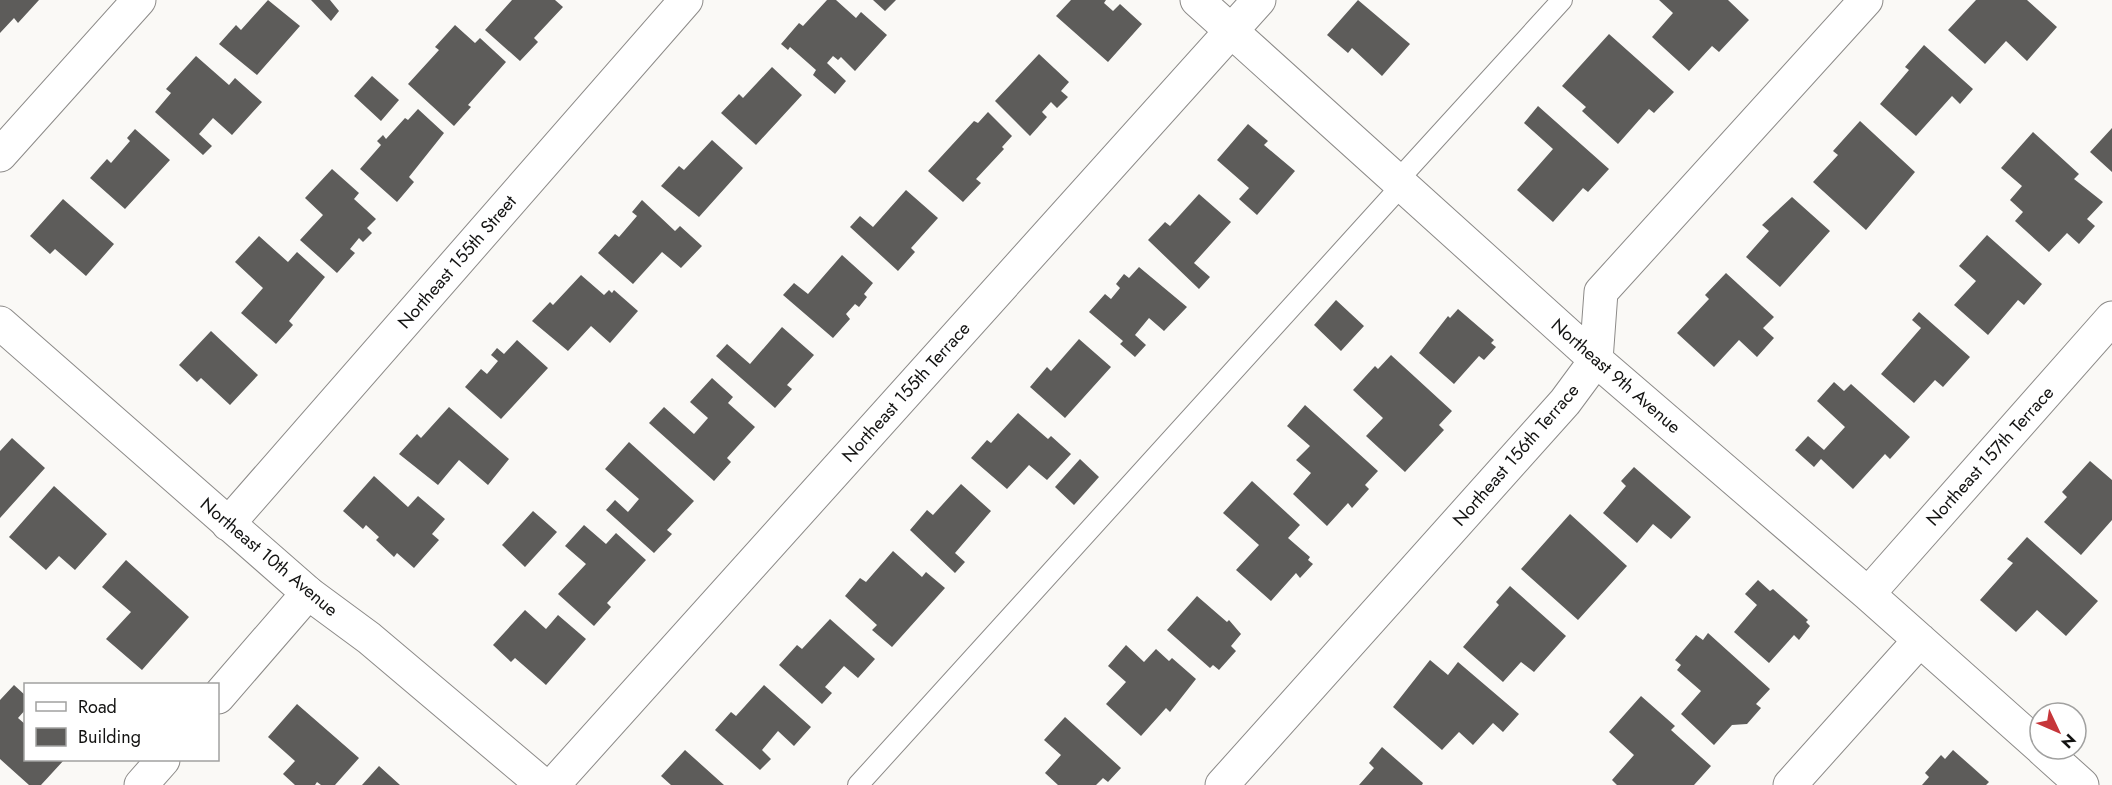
<svg xmlns="http://www.w3.org/2000/svg" width="2112" height="785" viewBox="0 0 2112 785" font-family="Jost,sans-serif">
  <style>
    .building { fill: #5d5c5a }
    .lines { fill: none; stroke-linecap: round; stroke-linejoin: round }
    .service-casing { stroke: #8c8a88; stroke-width: 22 }
    .minor-casing { stroke: #8c8a88; stroke-width: 35 }
    .tertiary-casing { stroke: #8c8a88; stroke-width: 35 }
    .service { stroke: #fff; stroke-width: 20 }
    .minor { stroke: #fff; stroke-width: 33 }
    .tertiary { stroke: #fff; stroke-width: 33 }
    .labels { text-anchor: middle; stroke-width: 6; stroke-linejoin: round; paint-order: stroke }
    .street-label { font-size: 18px; fill: #131312; stroke: #fff }
  </style>
  <rect width="100%" height="100%" fill="#faf9f6"/>
  <path class="building" d="M0 0H39L18 23 14 18 0 33Z
    M268 0 300 26 257 75 219 44 236 25 241 30Z
    M311 0H330L339 11 331 21Z
    M512 0H555L563 7 534 38 538 42 520 61 485 30Z
    M827 0H836L856 18 861 12 887 35 855 71 841 57 838 60 833 56 827 63 846 81 835 94 813 75 816 70 790 47 788 50 781 44 799 23 803 26Z
    M873 0H896L885 11Z
    M1071 0H1106L1104 3 1113 11 1120 4 1142 24 1108 62 1056 16Z
    M1358 0 1410 44 1382 76 1352 48 1348 53 1327 35Z
    M1659 0H1728L1749 20 1719 52 1712 46 1689 71 1652 37 1673 13Z
    M1976 0H2027L2057 27 2027 61 2006 41 1985 64 1948 30Z
    M455 25 475 43 480 38 506 62 468 105 471 107 454 126 408 84 439 50 435 47Z
    M1609 34 1674 92 1654 113 1649 109 1618 144 1582 111 1586 107 1562 86Z
    M1924 45 1973 89 1960 104 1952 96 1916 136 1880 104 1909 70 1905 67Z
    M1039 54 1069 82 1061 91 1068 97 1057 108 1051 102 1042 112 1047 117 1030 136 995 101Z
    M196 56 229 85 235 78 262 102 232 135 213 118 199 134 212 146 203 155 155 112 171 93 166 89Z
    M772 67 802 95 756 145 721 113 739 94 743 98Z
    M372 76 399 100 381 121 354 96Z
    M1538 106 1609 169 1588 192 1583 188 1553 222 1517 190 1553 149 1524 123Z
    M418 109 444 133 409 177 414 182 397 202 360 169 381 145 377 141 383 135 386 139 405 118 408 120Z
    M988 112 1012 136 1002 147 1004 149 976 179 981 183 963 202 928 171 974 121 978 123Z
    M1860 121 1915 172 1866 230 1813 182 1838 155 1833 151Z
    M1248 124 1268 141 1264 145 1295 171 1257 215 1239 199 1249 188 1217 160Z
    M2112 128V172L2090 152Z
    M135 129 170 160 125 209 90 178 107 159 111 163 130 141 127 138Z
    M2033 132 2079 174 2074 179 2103 202 2087 219 2095 226 2079 244 2067 233 2049 252 2015 221 2023 212 2010 200 2022 186 2001 168Z
    M712 140 743 168 699 217 661 186 679 166 684 170Z
    M332 169 359 193 354 199 376 219 367 228 372 233 363 242 359 238 350 249 355 253 337 273 300 240 323 215 305 198Z
    M906 190 938 218 911 248 915 252 898 271 850 227 860 216 873 227Z
    M1199 194 1231 222 1194 263 1210 277 1199 289 1148 240 1165 222 1170 226Z
    M1792 197 1830 231 1780 287 1746 257 1769 231 1762 225Z
    M63 199 114 244 86 276 55 249 50 254 30 236Z
    M642 200 675 231 680 226 702 246 681 268 662 252 633 284 598 253 615 234 619 237 637 216 632 212Z
    M1987 235 2042 284 2024 305 2018 300 1988 335 1954 305 1976 281 1959 266Z
    M259 236 288 262 297 252 325 277 289 321 293 325 276 344 241 313 263 288 235 262Z
    M842 255 873 283 864 294 867 297 859 307 855 304 846 314 850 319 833 338 783 295 794 283 808 294Z
    M1139 267 1187 307 1164 331 1149 318 1135 335 1146 345 1135 357 1120 344 1123 341 1089 312 1105 294 1111 299 1120 288 1116 284 1124 274 1129 278Z
    M1726 273 1774 317 1763 328 1774 338 1757 357 1739 340 1714 367 1677 333 1709 299 1705 295Z
    M581 275 604 295 609 290 612 293 614 290 638 311 610 343 591 326 568 351 532 321 550 302 553 305Z
    M1336 300 1364 326 1341 351 1314 325Z
    M1458 309 1494 340 1491 343 1496 347 1484 360 1479 356 1454 384 1419 353 1448 316 1450 318Z
    M1919 312 1970 357 1943 387 1935 380 1914 403 1881 374 1921 328 1912 320Z
    M782 327 814 355 787 385 792 389 775 408 716 356 727 344 750 364Z
    M211 331 258 375 230 405 201 378 197 382 179 365Z
    M1079 339 1111 367 1065 418 1030 387 1047 367 1051 371Z
    M517 340 548 368 501 419 465 387 481 369 487 374 498 361 491 355 497 348 504 354Z
    M1391 355 1452 411 1439 425 1444 430 1405 472 1366 436 1383 418 1353 390 1375 366 1378 369Z
    M712 378 733 397 728 403 755 427 727 458 731 462 714 481 649 423 664 407 694 434 708 418 690 402Z
    M1834 382 1844 391 1851 384 1910 437 1890 459 1885 454 1853 489 1821 459 1814 467 1795 450 1808 436 1824 450 1845 427 1817 401Z
    M1305 405 1378 471 1365 485 1369 489 1352 508 1348 503 1327 526 1293 494 1311 473 1296 460 1310 446 1287 426Z
    M449 407 509 459 488 485 459 460 438 485 399 454 417 434 421 438Z
    M1018 413 1048 439 1051 436 1071 454 1047 480 1029 465 1007 489 971 458 987 440 991 443Z
    M12 438 45 468 0 518V451Z
    M629 442 694 501 667 530 672 534 654 553 606 510 615 500 628 512 639 499 605 469Z
    M1080 459 1099 477 1074 505 1055 487Z
    M2090 461 2112 480V520L2081 555 2044 522 2067 497 2062 492Z
    M1634 467 1691 517 1671 539 1653 524 1637 543 1603 513 1626 486 1621 481Z
    M374 476 408 507 418 496 445 519 432 534 439 540 414 568 397 553 394 557 376 540 379 537 366 525 363 529 343 511Z
    M1252 481 1300 525 1288 538 1310 557 1308 560 1313 564 1300 578 1296 573 1271 601 1236 570 1259 545 1223 513Z
    M961 484 991 511 955 553 965 562 955 573 910 530 927 510 933 515Z
    M54 486 107 534 75 570 59 556 46 570 9 537Z
    M533 511 557 532 525 567 502 545Z
    M1570 514 1627 566 1578 620 1521 569Z
    M584 525 606 544 616 533 646 560 607 603 611 607 594 626 558 594 586 564 565 546Z
    M2027 537 2098 601 2066 636 2037 610 2016 632 1980 600 2013 563 2007 559Z
    M893 551 922 577 926 572 945 588 892 647 872 630 877 625 845 596 860 578 866 582Z
    M126 560 189 617 142 670 106 639 131 612 102 587Z
    M1758 580 1770 591 1773 589 1808 620 1806 622 1810 626 1799 640 1794 635 1769 663 1734 632 1757 605 1745 594Z
    M1510 586 1566 636 1534 672 1521 662 1503 682 1463 647 1499 605 1496 602Z
    M1197 596 1227 622 1229 620 1241 634 1231 646 1236 651 1219 670 1213 665 1210 668 1167 630Z
    M525 610 546 629 558 615 586 639 546 685 515 658 511 662 493 645Z
    M830 619 875 659 858 678 844 666 825 687 832 693 822 704 779 665 797 645 802 649Z
    M1708 633 1770 689 1756 704 1761 708 1747 724 1732 725 1714 745 1681 714 1701 691 1677 670 1681 665 1675 660 1696 635 1703 640Z
    M1126 645 1144 662 1156 649 1169 661 1172 658 1196 679 1170 712 1166 708 1141 736 1106 704 1126 682 1108 666Z
    M1430 660 1448 675 1458 662 1519 714 1503 732 1493 723 1473 745 1459 732 1442 750 1393 707Z
    M14 685 26 696V709L18 718 26 725V760H64L41 785H29L0 759V700Z
    M764 685 811 727 794 746 778 731 762 750 771 759 760 770 715 730 731 712 736 716Z
    M1641 696 1675 726 1671 730 1711 766 1694 785H1617L1612 780 1634 755 1609 732Z
    M297 704 359 758 335 785H321L317 782 315 785H295L283 774 295 761 268 737Z
    M1065 717 1121 768 1108 782 1103 778 1096 785H1058L1045 773 1061 755 1044 740Z
    M1382 747 1423 783 1422 785H1359L1374 768 1369 763Z
    M685 750 724 785H671L661 776Z
    M1953 750 1989 782 1986 785H1922L1929 777 1925 773 1941 755 1945 759Z
    M379 766 400 785H362Z"/>
  <g class="lines">
    <defs>
      <path id="service" d="M1398 180 1562 0
        M858 785 1403 184"/>
      <path id="minor" d="M1197 0 1596 360 1868 594 2040 747
        M0 155 139 0
        M228 524 686 0
        M1868 594 2112 318
        M218 697 308 593
        M2042 749 2082 785
        M141 785 163 760
        M553 785 1259 0
        M1222 785 1565 402 1596 360 1601 292 1866 0
        M1790 785 1920 640"/>
      <path id="tertiary" d="M0 323 308 593 369 638 543 785"/>
    </defs>
    <use href="#service" class="service-casing"/>
    <use href="#minor" class="minor-casing"/>
    <use href="#tertiary" class="tertiary-casing"/>
    <use href="#service" class="service"/>
    <use href="#minor" class="minor"/>
    <use href="#tertiary" class="tertiary"/>
  </g>
  <g class="labels">
    <g class="street-label">
      <text transform="translate(457 262) rotate(-49)" y="6">Northeast 155th Street</text>
      <text transform="translate(1616 376) rotate(41)" y="6">Northeast 9th Avenue</text>
      <text transform="translate(906 392) rotate(-48)" y="6">Northeast 155th Terrace</text>
      <text transform="translate(1516 455) rotate(-49)" y="6">Northeast 156th Terrace</text>
      <text transform="translate(1990 456) rotate(-48)" y="6">Northeast 157th Terrace</text>
      <text transform="translate(269 557) rotate(40)" y="6">Northeast 10th Avenue</text>
    </g>
  </g>
  <rect x="24" y="683" width="195" height="78" fill="#ffffff" stroke="#a1a1a0" stroke-width="1.5"/>
  <rect x="36" y="702" width="30" height="9" fill="#ffffff" stroke="#a1a1a0" stroke-width="1.5"/>
  <text x="78" y="713" font-size="18" fill="#131312">Road</text>
  <rect x="36" y="728" width="30" height="18" fill="#5d5c5a" stroke="#a1a1a0" stroke-width="1.5"/>
  <text x="78" y="743" font-size="18" fill="#131312">Building</text>
  <g transform="translate(2058 731) rotate(134)"><circle r="28" fill="#ffffff" stroke="#a1a1a0" stroke-width="1.5"/>
  <path d="M0-4.5L10 22L0 15L-10 22Z" fill="#c6363a"/>
  <text y="-9" font-size="16" font-weight="bold" text-anchor="middle" fill="#131312">N</text>
  </g>
</svg>
